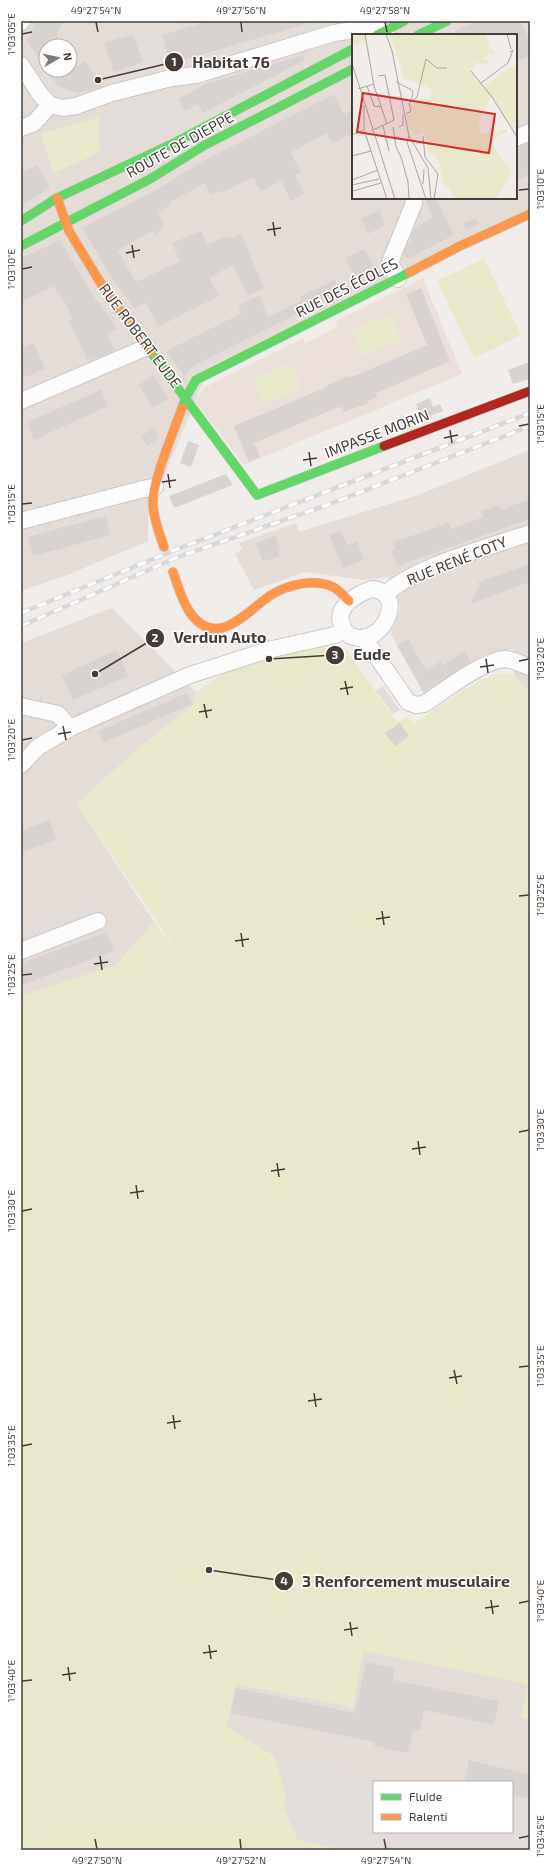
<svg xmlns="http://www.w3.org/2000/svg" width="551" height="1871" viewBox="0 0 551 1871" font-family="'Exo 2',sans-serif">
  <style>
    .residential { fill: #e4dcd7; fill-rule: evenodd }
    .education { fill: #ebe0d9 }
    .green { fill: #e7e9ca }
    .parking { fill: #e2dddb }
    .building { fill: #d8d3d1 }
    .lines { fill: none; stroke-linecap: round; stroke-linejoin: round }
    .street-casing { stroke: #ccc8c6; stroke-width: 18 }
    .fast-casing { stroke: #d1c8c2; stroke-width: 10 }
    .slow-casing { stroke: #d1c8c2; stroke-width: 10 }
    .jam-casing { stroke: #d1c8c2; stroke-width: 10 }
    .street { stroke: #fdfcfc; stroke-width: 16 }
    .fast { stroke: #63d668; stroke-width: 9 }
    .slow { stroke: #ff974d; stroke-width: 9 }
    .jam { stroke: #b3261e; stroke-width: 9 }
    .rail-casing { stroke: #d9d8d8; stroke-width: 4.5 }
    .rail { stroke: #fff; stroke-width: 3; stroke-dasharray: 9; stroke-linecap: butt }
    .ticks { fill: none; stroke: #463b36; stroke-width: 1.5 }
    .labels { text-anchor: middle; stroke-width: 3; stroke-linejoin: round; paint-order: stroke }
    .street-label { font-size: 15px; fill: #463b36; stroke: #fff }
    .inset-road { fill: none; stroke: #aca5a2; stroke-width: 1 }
    .view { fill: #d62828; fill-opacity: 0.15; stroke: #d62828; stroke-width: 2 }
    .inset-edge { fill: none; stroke: #463b36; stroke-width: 2 }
    .leader { fill: none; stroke: #463b36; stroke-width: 1.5 }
    .callout-dot { fill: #463b36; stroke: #fff; stroke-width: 1.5 }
    .mark-label { font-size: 12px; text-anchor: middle; font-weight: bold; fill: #fff }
    .callout-label { font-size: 16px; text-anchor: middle; font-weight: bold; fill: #463b36; stroke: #fff; stroke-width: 3; stroke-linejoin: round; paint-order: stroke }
    .neatline { fill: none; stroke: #463b36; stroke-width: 1.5 }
    .ticks-label { font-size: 10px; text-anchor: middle; fill: #463b36 }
  </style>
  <rect width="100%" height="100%" fill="#f0ecea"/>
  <path class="residential" d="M21 21H530V210L209 367 148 516V541L65 576 21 591ZM353 35H516V198H353ZM46 46H70V70H46Z
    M530 450V694L514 676 513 649 483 655 424 695 391 634 401 607 388 577 364 580 305 572 254 590 235 554 242 549 239 543 296 523 299 532 418 495Z
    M112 608 196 692 193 705 133 753 77 804 154 922 116 965 21 996V643Z
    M363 1650 528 1684 522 1717 530 1719V1850L302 1830 226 1726 236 1684 353 1707ZM374 1782H512V1832H374Z"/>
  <path class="education" d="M423 278 462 374 244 465 195 401 202 391 211 384 303 338 305 344 338 326 336 321Z"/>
  <path class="green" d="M99 117 100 152 54 173 41 134Z
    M484 258 521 335 474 358 437 281Z
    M391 314 401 340 362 356 352 330Z
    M291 363 301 388 263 404 253 379Z
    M315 647 346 649 397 722 407 716 413 724C431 713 490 668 508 673 517 676 524 687 530 694V1719L522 1717 528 1684 363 1651 353 1707 236 1684 226 1726 274 1756 289 1804 361 1850H21V996L116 965 154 922 179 954 77 804 133 753 193 705 196 692 230 668 284 653Z"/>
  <path class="parking" d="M311 26 313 33 198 69 196 62Z
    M160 30 171 64 139 75 135 64 143 62 135 38Z
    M25 49 48 84 44 87 21 52Z
    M172 95 187 126 100 157 99 117Z
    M132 675 137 687 78 714 73 702Z
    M383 686 400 710 393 714 376 691Z
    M92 903 97 917 21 945V929Z
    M287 1759 388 1782H374V1832H512V1810L530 1814V1850H346L298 1840 284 1808Z"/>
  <path class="building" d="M35 21H63L56 35 64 46H46V69L27 41Z
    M208 21H306V24L170 64 162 35Z
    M475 21H520L530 40V56L516 62V35H448Z
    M133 34 143 62 114 72 104 43Z
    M303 55 305 60 203 113 198 104 185 111 179 99 205 84Z
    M85 61 102 86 80 93 72 92 57 85 47 70H71Z
    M334 94 344 114 353 110V133L332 143 327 133 291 152 301 173 295 175 304 194 290 201 282 181 260 191 254 177 221 193 220 191 210 195 205 183 169 203 170 206 158 211 164 226 156 236 153 231 117 250 136 282 180 261 172 243 201 231 207 245 227 236 228 239 241 234 264 288 248 296 233 265 209 278 219 296 158 327 146 302 135 309 113 280 82 228 156 190 203 161Z
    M528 143 530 148V174L516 180V147Z
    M37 165 50 188 21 206V173Z
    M425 198H436L454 235 407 259 404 252 408 244 412 241 410 237 415 227 433 218Z
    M379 210 386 225 368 234 361 219Z
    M476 218 479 224 466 230 463 223Z
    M60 240 92 294 118 329 107 334 115 350 93 360 92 358 87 360 69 321 73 319 60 293 58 294 54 286 21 302V258Z
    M365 249 375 269 364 275 363 272 355 276 345 258Z
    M335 280 341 292 201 362 190 369 184 376 166 351 242 313 238 305 259 296 268 317 301 301V296Z
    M421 288 450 361 376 393 377 397 368 401 369 403 344 412 342 407 336 408 254 443 260 457 249 462 234 426 327 387V385L348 376 349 378 427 345 406 294Z
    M34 343 45 369 21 379V348Z
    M530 362V379L513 384 508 370Z
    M153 375 169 398 153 408 139 385Z
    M101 390 108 406 34 440 27 422Z
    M430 398 433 407 440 404 443 411 422 419 416 404Z
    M154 428 159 437 158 439 147 446 141 436Z
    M376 432 377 436 333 453 331 449Z
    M188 441 199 445 191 467 180 463Z
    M226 474 233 485 174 508 169 496Z
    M530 499V519L397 566 391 550 395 549 393 542 449 523 451 529 483 517 481 511 499 505 501 510Z
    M106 516 111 535 33 556 28 537Z
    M341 530 347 545 357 541 364 560 343 568 329 535Z
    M275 536 280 550 278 551 279 556 263 562 256 543Z
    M530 564V582L470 604 479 586 478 582Z
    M408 639 426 670 441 661 443 666 464 651 471 662 424 691 397 646Z
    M117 650 128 676 73 700 62 675Z
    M187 693 192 704 103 743 98 731Z
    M400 723 409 736 395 746 385 733Z
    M50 820 56 840 21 853V831Z
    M107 932 114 951 21 985V963Z
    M366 1662 395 1668 393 1680 499 1701 494 1725 424 1710 420 1731 413 1730 408 1753 374 1746 375 1742 231 1713 236 1688 354 1713 355 1709H356Z
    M469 1760 530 1775V1799L512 1795V1782H464Z"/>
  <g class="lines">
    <defs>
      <path id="street" d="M21 22 22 21
        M21 65 40 94 50 105
        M50 105 63 108 76 106 112 93 171 78 196 75 334 33 366 28 384 31 387 35
        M21 128 34 123 50 105
        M516 138 530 132
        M398 279 390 262 414 203 413 198
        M21 401 147 347
        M21 521 143 489 155 487
        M372 589C408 592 383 646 354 637 348 636 345 632 343 627 332 608 357 594 372 589Z
        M386 594C412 567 493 546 530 533
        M364 638 408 702 416 705 424 704C441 693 486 658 506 659 514 660 523 665 530 667
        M21 706 58 714 70 728
        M21 765 38 747 70 728 190 675 268 650 335 635 344 630
        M21 951 98 921"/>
      <path id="fast" d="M377 35 404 21
        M418 35 447 21
        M21 221 57 198 178 141 353 49
        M21 246 150 179 205 145 353 69
        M151 352 257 495 384 446
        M182 408 186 397 196 380 410 272"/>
      <path id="slow" d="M57 198 69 231 103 287 151 352
        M410 272 460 246 530 214
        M164 547C159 533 154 520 153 505 151 484 174 431 182 408
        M173 572C178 586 182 602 191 614 218 650 248 610 271 595 287 585 314 578 333 587 339 590 344 596 349 601"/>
      <path id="jam" d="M384 446 530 391"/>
    </defs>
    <use href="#street" class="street-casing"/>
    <use href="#fast" class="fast-casing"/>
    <use href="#slow" class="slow-casing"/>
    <use href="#jam" class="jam-casing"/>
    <use href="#street" class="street"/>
    <use href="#fast" class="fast"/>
    <use href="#slow" class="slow"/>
    <use href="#jam" class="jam"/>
    <defs>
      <path id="rail" d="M21 613 170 552 530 413
        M21 626 178 557 330 504 530 426"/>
    </defs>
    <use href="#rail" class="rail-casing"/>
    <use href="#rail" class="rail"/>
  </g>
  <path class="ticks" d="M96 22 98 32M241 22 242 32M385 22 387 32M22 34 32 32M519 190 529 189M273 222 275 236M267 230 281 228M132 245 134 258M126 253 140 250M22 269 32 267M519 426 529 424M450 430 452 443M444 438 458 435M309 452 311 466M303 460 317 458M168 474 170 488M162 482 176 480M22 504 32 503M486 659 488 673M519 661 529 659M480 667 494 665M345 681 348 695M340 689 353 687M204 704 207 718M199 712 212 710M63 726 66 740M58 734 71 732M22 740 32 738M519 896 529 895M382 911 384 925M376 919 390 917M241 933 243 947M235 941 249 939M100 956 102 970M94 964 108 962M22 975 32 974M519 1132 529 1130M418 1141 420 1155M412 1149 426 1147M277 1163 279 1177M271 1171 285 1169M136 1185 138 1199M130 1193 144 1191M22 1211 32 1209M519 1367 529 1366M454 1370 457 1384M449 1378 462 1376M314 1393 316 1407M308 1401 322 1399M173 1415 175 1429M167 1423 181 1421M22 1446 32 1444M491 1600 493 1614M519 1603 529 1601M485 1608 499 1606M350 1622 352 1636M344 1630 358 1628M209 1645 211 1659M203 1653 217 1651M68 1667 70 1681M62 1675 76 1673M22 1681 32 1680M519 1838 529 1836M95 1839 97 1849M240 1839 241 1849M384 1839 386 1849"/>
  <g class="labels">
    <g class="street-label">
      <text transform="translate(180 145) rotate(-29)" y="5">ROUTE DE DIEPPE</text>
      <text transform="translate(347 288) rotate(-27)" y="5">RUE DES ÉCOLES</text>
      <text transform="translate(140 336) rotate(53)" y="5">RUE ROBERT EUDE</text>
      <text transform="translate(377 434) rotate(-21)" y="5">IMPASSE MORIN</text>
      <text transform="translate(457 561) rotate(-22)" y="5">RUE RENÉ COTY</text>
    </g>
  </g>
  <g transform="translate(352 34)">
    <rect width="165" height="165" fill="#f0ecea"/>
    <path d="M13 0 14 8 0 11V3ZM37 0H133L138 14 143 17 141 21 136 20 130 25 136 28 135 33 132 29 128 30 126 27 119 37 139 62 125 91 129 93 126 100 137 98 140 93 146 98 154 95 155 98 139 107 150 127 158 133 159 139 144 165H102L98 153H92L89 137 85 134 89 131 83 121 76 119 74 101 71 98 62 102 56 92 54 83 60 77 58 70 72 63 74 66 81 59 75 52H70V48L68 51 51 44 46 24ZM160 32 165 35V86L159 92 132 52Z" fill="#e7e9ca"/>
    <path class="inset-road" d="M13 0 22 52 35 90M34 0 40 17 57 102 76 134 79 165M155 0 159 15M0 29 43 165M119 37 140 63 165 103M44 48 60 56 61 60 58 68M129 49 156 29 161 16 158 18M15 52 22 72 29 73M6 55 22 50M57 69 65 63 74 25 85 34H95M12 71V96L35 165M54 80 59 77 57 69M31 92 37 117M41 93 44 113 49 123 56 148 57 165M47 93 51 91V80M19 97 42 86 33 41 26 42M0 101 12 96M57 102 55 108 74 165M71 102 73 123 86 140 82 165M0 122 19 117M0 146 26 136M71 150 72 135M0 151 27 145M1 157 29 149"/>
    <path class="view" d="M11 59 143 80 137 119 5 98Z"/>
    <rect width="165" height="165" class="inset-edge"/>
  </g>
  <path class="leader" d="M98 80L174 62M95 674L155 638M269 659L335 655M209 1570L284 1581"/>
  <g class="callout-dot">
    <circle cx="98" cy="80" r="4"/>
    <circle cx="95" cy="674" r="4"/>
    <circle cx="269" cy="659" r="4"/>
    <circle cx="209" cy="1570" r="4"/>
    <circle cx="174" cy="62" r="10"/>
    <circle cx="155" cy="638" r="10"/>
    <circle cx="335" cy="655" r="10"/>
    <circle cx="284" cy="1581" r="10"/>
  </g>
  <g class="mark-label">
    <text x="174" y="66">1</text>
    <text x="155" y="642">2</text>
    <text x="335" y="659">3</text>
    <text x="284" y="1585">4</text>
  </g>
  <g class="callout-label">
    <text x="231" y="68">Habitat 76</text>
    <text x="220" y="643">Verdun Auto</text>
    <text x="372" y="660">Eude</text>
    <text x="406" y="1587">3 Renforcement musculaire</text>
  </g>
  <rect width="551" height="1871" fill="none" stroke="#ffffff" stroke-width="44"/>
  <rect x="373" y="1781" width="140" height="52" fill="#ffffff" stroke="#b5b1af"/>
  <rect x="381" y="1794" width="20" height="6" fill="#63d668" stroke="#b5b1af"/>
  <text x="409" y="1801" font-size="12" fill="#463b36">Fluide</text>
  <rect x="381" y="1814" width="20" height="6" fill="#ff974d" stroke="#b5b1af"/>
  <text x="409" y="1821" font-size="12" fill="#463b36">Ralenti</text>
  <g transform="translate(58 58) rotate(81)"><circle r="19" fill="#ffffff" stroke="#b5b1af"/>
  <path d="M0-3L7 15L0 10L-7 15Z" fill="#827975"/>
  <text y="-6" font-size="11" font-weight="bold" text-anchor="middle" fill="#463b36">N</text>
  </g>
  <rect x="22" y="22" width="507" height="1827" class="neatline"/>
  <g class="ticks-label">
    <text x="96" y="14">49°27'54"N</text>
    <text x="241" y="14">49°27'56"N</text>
    <text x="385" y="14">49°27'58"N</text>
    <text transform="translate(11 34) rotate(-90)" y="4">1°03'05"E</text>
    <text transform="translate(540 189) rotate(-90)" y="4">1°03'10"E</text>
    <text transform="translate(11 269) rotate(-90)" y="4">1°03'10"E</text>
    <text transform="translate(540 424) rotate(-90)" y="4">1°03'15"E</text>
    <text transform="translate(11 504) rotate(-90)" y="4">1°03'15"E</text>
    <text transform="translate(540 659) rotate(-90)" y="4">1°03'20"E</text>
    <text transform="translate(11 740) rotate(-90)" y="4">1°03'20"E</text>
    <text transform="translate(540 895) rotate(-90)" y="4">1°03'25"E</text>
    <text transform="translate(11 975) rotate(-90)" y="4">1°03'25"E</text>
    <text transform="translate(540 1130) rotate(-90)" y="4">1°03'30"E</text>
    <text transform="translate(11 1211) rotate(-90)" y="4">1°03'30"E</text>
    <text transform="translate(540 1366) rotate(-90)" y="4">1°03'35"E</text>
    <text transform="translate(11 1446) rotate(-90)" y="4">1°03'35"E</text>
    <text transform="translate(540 1601) rotate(-90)" y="4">1°03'40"E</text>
    <text transform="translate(11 1681) rotate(-90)" y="4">1°03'40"E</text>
    <text transform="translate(540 1836) rotate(-90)" y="4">1°03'45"E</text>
    <text x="97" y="1864">49°27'50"N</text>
    <text x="241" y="1864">49°27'52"N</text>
    <text x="386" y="1864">49°27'54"N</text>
  </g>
</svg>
